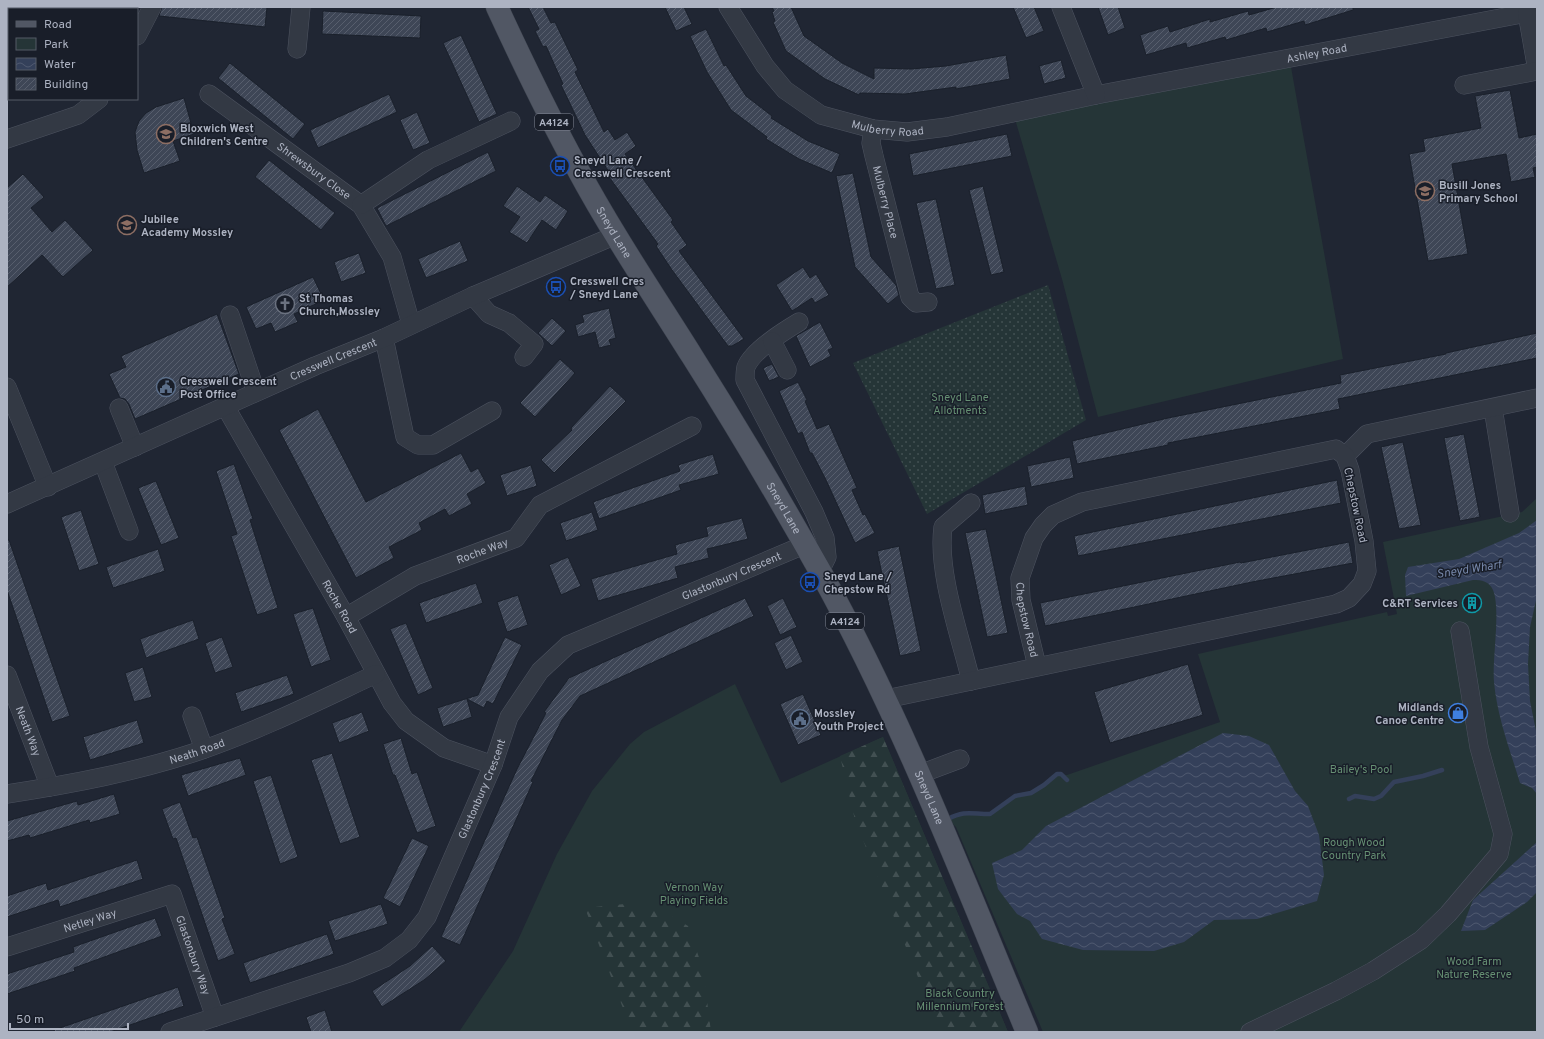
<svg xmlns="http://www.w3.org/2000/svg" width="1544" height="1039" viewBox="0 0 1544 1039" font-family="Overpass,sans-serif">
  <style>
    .green { fill: #253537 }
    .forest { fill: url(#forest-firs) }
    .garden { fill: url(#garden-dots) }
    .water { fill: url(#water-waves) }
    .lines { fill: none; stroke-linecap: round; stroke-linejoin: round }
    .stream { stroke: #34405a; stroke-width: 4.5 }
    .building { fill: url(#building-hatch); stroke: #1a202b }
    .minor-casing { stroke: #4d5360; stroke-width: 19 }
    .major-casing { stroke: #3c424e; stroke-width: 23 }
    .minor { stroke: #333944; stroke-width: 18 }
    .major { stroke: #515764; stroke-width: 22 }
    .labels { text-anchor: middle; stroke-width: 3; stroke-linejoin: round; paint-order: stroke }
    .shield { fill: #191e29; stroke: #818694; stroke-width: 1 }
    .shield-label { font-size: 10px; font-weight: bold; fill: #adb3c2 }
    .street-label { font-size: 11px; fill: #adb3c2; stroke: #191e29 }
    .poi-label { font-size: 11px; font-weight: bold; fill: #adb3c2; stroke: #191e29; text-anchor: start }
    .park-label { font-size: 11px; fill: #669073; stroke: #191e29 }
    .water-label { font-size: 12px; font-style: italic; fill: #7687a9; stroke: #191e29 }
  </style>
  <defs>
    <pattern id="forest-firs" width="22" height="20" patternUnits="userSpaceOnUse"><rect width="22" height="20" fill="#253537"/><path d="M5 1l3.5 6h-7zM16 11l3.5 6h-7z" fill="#425052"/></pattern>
    <pattern id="garden-dots" width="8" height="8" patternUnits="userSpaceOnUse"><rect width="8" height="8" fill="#253537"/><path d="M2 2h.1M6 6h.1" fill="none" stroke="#425052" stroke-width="1.8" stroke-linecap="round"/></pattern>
    <pattern id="water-waves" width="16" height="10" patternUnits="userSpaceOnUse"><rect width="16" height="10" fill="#34405a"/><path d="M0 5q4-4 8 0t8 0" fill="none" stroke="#4f5970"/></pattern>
    <pattern id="building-hatch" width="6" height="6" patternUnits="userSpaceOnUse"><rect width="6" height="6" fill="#3e4656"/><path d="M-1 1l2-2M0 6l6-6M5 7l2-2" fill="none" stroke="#575e6d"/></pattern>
  </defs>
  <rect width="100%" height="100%" fill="#202633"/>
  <path class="green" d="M1291 67 1343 359 1098 417 1062 279 1015 119Z
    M1537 498V1032H1043L956 827 948 819C965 810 971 814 990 814L1015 796 1031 793 1044 785 1057 774 1067 775 1220 722 1198 654 1387 612 1388 616 1397 614 1383 542 1522 512Z
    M735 684 781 783 883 737 1008 1032H459L513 951 557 854 592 791 630 744 644 732Z"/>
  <path class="forest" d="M883 737 1008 1032H940L855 820 840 756Z
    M625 904 668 914 688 926 703 969 711 1032H632L585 908Z"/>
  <path class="garden" d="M1048 285 1086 420 927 514 853 363Z"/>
  <path class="water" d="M1537 520V596L1530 627 1528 664 1530 701 1537 736V794L1532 788 1520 783C1510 750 1497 716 1494 682 1492 658 1501 610 1493 590 1489 581 1482 580 1473 580L1406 596 1405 575 1408 567 1459 559 1519 533Z
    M1223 733 1249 736 1269 745 1295 791 1308 806 1319 835 1324 875 1317 901 1257 919 1214 920 1184 942 1154 951 1083 950 1042 939 1030 921 1017 914 998 889 992 863 1022 850 1046 826Z
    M1537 842V892L1527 902 1485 930 1461 931 1473 900Z"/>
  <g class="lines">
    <path class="stream" d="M1349 799 1355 796 1374 799 1381 796 1394 782 1423 776 1442 770
      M948 819C965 810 971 814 990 814L1015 796 1031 793 1044 785 1057 774H1061L1067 780"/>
  </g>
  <path class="building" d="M162 7H267L265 27 159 16Z
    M528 7H543L551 23 555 22 578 70 575 72 604 132 608 129 615 140 627 132 636 146 625 154 673 220 671 222 687 245 679 251 744 339 732 346H728L672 270 656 246 658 244 609 177 611 175 585 135 561 85 563 84 546 46 543 47 535 31 539 29Z
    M665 7H684L692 24 676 31Z
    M772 7H791L804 36 842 63 874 79V68L911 69 946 66 1006 55 1010 79 956 89V87L905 94 860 93 859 95 825 79 786 51 773 22 775 21 772 12 774 11Z
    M1013 7H1034L1044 31 1026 38Z
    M1098 7H1118L1125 28 1108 35Z
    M1277 7H1353V10L1305 25 1304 21 1267 32 1266 28 1226 40 1225 37 1187 48 1186 43 1146 55 1140 35 1168 26 1170 32 1210 19V22L1248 11 1249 15Z
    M323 11 421 16 420 38 322 34Z
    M706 29 724 66 726 65 746 96 772 116 771 118 808 141 840 154 832 173 799 159 766 139 767 137 731 110 707 72 690 36Z
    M461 35 497 114 479 122 443 43Z
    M1061 60 1066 78 1044 84 1039 66Z
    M230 63 305 124 293 139 218 78Z
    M1510 90 1519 138 1537 134V167L1533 168 1535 177 1511 182 1506 154 1452 164 1468 254 1428 261 1409 154 1425 151 1423 139 1481 128 1475 96Z
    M389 94 397 112 318 148 310 130Z
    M184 98 194 134 173 141 180 161 144 173 137 150 135 132 139 121 146 113 156 107Z
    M417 112 430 143 413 150 400 120Z
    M1007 134 1012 156 913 176 909 154Z
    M488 152 496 171 386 226 377 208Z
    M269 160 335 213 321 230 255 177Z
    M853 173 871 257 896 285 899 295 888 304 855 267 836 176Z
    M23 174 44 197 31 208 52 232 65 220 93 250 63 277 42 255 7 287V188Z
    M517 186 540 202 545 195 568 211 556 230 542 220 527 243 509 232 520 217 503 206Z
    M983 186 1004 272 991 275 969 190Z
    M936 199 955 285 936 289 916 203Z
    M460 241 468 261 426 278 418 259Z
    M359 253 366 273 341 282 334 262Z
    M803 267 810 278 816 274 829 295 815 303 812 298 792 311 776 285Z
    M313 277 324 300 294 314 298 322 275 332 271 323 256 329 246 307Z
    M609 308 616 338 609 340 611 345 599 348 595 332 578 337 575 325 584 322 582 315Z
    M217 314 239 374 135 419 129 404 125 399 120 398 109 374 126 367 121 356Z
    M552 318 566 331 552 346 538 333Z
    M820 322 833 348 828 350 831 356 810 367 796 336Z
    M1537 333V358L1338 399 1340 409 1168 443V445L1077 464 1072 441 1168 418 1341 383 1340 375 1446 354V353Z
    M560 359 575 373 535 417 520 403Z
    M772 364 779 377 769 381 763 368Z
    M798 382 807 400 805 401 817 429 829 424 857 488 852 490 863 515 865 514 875 533 855 543 825 478 812 453H810L802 432 798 434 779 391Z
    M610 386 626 401 554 473 541 460 572 430 571 428Z
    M318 409 366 502 461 453 471 472 478 468 486 483 467 494 472 504 449 516 445 509 419 523 422 530 389 547 394 558 356 578 279 430Z
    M1464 434 1480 517 1460 521 1444 438Z
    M1403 442 1421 525 1399 529 1381 447Z
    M713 454 719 474 679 485 681 490 599 519 593 502 680 471 678 465Z
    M1070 457 1074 478 1031 487 1027 466Z
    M234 464 253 519 250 520 278 608 257 615 231 536 237 534 216 471Z
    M531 465 537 486 507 496 500 475Z
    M1337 480 1341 503 1078 556 1074 536Z
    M156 481 179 538 161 545 138 488Z
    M1025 486 1028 505 985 514 982 495Z
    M81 510 99 564 79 571 61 517Z
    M592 512 598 530 566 541 560 523Z
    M742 518 748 539 707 549 709 558 675 567 678 578 598 601 591 579 677 554 675 545 708 536 706 527Z
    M986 529 1008 633 987 637 965 533Z
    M7 540H9L70 716 52 722 7 590Z
    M1349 542 1353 563 1252 582 1045 626 1040 603 1240 562 1241 563Z
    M899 546 921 651 900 656 877 551Z
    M158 549 165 571 113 588 106 567Z
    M568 557 581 586 561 595 549 565Z
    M476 583 483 603 426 623 419 603Z
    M518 595 528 625 507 632 497 602Z
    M745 598 754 616 580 696 562 720 531 781 533 782 460 945 441 937 517 769 546 713 544 712 569 678Z
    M783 598 797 627 780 635 767 606Z
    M313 608 331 660 311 667 293 614Z
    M193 620 199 639 146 658 140 639Z
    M406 623 433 688 418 695 390 629Z
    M791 635 803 662 786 670 774 643Z
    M222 637 233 667 215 673 205 643Z
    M505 637 522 645 493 704 487 701 484 708 467 699 472 717 443 727 437 708 478 695Z
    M1188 664 1203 715 1110 743 1094 692Z
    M143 667 152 697 134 702 125 673Z
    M287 675 294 694 241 712 235 693Z
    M803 694 821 735 798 745 780 704Z
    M362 712 369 731 339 743 332 723Z
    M137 720 144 743 90 760 83 737Z
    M401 738 412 774 417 772 436 826 417 833 395 775H393L383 744Z
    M332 753 360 837 340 844 311 760Z
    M240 758 246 775 188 796 181 775Z
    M271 775 298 857 280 864 253 781Z
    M114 794 120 814 90 823 89 820 30 838 29 835 7 841V821L77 801 78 805Z
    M180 802 193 838 197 837 225 918 222 919 235 954 218 961 176 838 173 839 162 809Z
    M412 838 429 846 400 907 383 898Z
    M137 860 143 879 60 907 58 900 7 917V896L46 883 48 890Z
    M381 904 388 924 335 941 328 921Z
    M155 918 162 936 74 968 75 971 7 994V974L74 952 73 947Z
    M327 934 334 954 250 983 243 963Z
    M432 946 446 961 424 980 382 1007 372 991 410 966Z
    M178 987 184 1006 110 1032H55L54 1030Z
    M325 1010 332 1032H311L306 1017Z"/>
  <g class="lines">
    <defs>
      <g id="minor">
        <path id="s1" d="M728 7 765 66 785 90 821 115 873 129 907 132 947 127 1096 95 1537 11"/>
        <path d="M1061 7 1096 95"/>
        <path d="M1527 13 1537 70"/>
        <path d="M137 36 152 7"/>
        <path d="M297 49 301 7"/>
        <path d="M1464 85 1537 71"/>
        <path id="s2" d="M209 94 361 205 392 257 411 324"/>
        <path id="s3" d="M873 129 871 143 874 156 910 297 916 303 928 302"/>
        <path d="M7 139 78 115 99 99"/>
        <path d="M361 205 428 160 511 121"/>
        <path d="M473 296 489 314 509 323 534 344 524 357"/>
        <path d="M230 315 256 392"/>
        <path d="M799 322C784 331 753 350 746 367 745 371 745 376 745 380L814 512 825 538 827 557 820 571"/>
        <path d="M384 338 405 437 418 445H433L492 411"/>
        <path d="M772 341 787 370"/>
        <path d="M7 387 48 487"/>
        <path id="s4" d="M225 406 346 617 392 703 406 721 444 748 493 765"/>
        <path d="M119 408 135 447"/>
        <path d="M1493 408 1510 513"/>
        <path d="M1345 456 1367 434 1537 398"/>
        <path d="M103 462 129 531"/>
        <path d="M971 503 943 527C937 573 960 635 971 681"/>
        <path id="s5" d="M7 504 315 366 384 338 473 296 616 235"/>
        <path id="s6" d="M346 617 415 576 516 538 540 505 692 426"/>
        <path id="s7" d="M7 675 50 787"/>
        <path id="s8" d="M886 699 1336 604 1349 598 1362 584 1367 571 1364 541 1350 470 1345 456 1336 449 1082 502 1053 515 1043 525 1034 538 1020 578 1021 600 1037 666"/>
        <path d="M192 716 204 749"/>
        <path d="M920 774 960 759"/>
        <path id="s9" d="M7 794C72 784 136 772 199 751 260 730 318 701 376 674"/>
        <path id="s10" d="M7 947 172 894 215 1017"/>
        <path id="s11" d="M170 1032 349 973 385 958 409 940 427 917 493 765 509 717 540 671 568 645 804 545"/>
        <path d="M1250 1032 1336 991 1373 971 1421 940 1448 914 1499 854 1503 834 1479 747 1460 631"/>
      </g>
      <g id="major">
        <path id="s12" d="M497 7C522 61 548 115 577 168 612 233 653 294 692 356 737 427 779 498 820 571 902 719 962 876 1027 1032"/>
      </g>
    </defs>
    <use href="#minor" class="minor-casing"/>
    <use href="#major" class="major-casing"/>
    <use href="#minor" class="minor"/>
    <use href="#major" class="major"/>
  </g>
  <defs>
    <symbol id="school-ring" viewBox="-11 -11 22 22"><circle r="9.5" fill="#191e29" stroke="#8d6e63" stroke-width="1.5"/><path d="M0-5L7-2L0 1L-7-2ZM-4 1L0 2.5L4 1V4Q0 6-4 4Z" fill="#8d6e63"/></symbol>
    <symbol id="bus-ring" viewBox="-11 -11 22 22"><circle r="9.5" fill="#191e29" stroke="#1a4fb4" stroke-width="1.5"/><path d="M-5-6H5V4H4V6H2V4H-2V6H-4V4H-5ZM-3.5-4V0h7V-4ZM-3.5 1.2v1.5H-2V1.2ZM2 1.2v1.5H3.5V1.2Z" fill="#1a4fb4"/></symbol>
    <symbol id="church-ring" viewBox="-11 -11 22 22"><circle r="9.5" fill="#191e29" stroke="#6b7280" stroke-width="1.5"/><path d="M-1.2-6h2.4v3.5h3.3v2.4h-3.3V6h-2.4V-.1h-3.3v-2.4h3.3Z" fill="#6b7280"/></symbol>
    <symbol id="civic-ring" viewBox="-11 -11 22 22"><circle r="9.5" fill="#191e29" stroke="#5c6f8a" stroke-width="1.5"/><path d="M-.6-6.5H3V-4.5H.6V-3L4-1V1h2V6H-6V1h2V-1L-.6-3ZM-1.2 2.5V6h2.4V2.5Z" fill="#5c6f8a"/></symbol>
    <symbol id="building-ring" viewBox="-11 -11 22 22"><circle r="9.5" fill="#191e29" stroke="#0f9aa8" stroke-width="1.5"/><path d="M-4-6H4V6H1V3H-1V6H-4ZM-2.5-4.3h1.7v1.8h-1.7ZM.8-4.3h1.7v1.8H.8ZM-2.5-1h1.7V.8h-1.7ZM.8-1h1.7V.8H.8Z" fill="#0f9aa8"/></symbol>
    <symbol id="shop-ring" viewBox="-11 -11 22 22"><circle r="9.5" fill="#191e29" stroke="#3f7fe0" stroke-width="1.5"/><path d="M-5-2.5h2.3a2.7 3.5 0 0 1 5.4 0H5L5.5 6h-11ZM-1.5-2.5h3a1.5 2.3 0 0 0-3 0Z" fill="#3f7fe0"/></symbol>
  </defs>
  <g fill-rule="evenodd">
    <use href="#school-ring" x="155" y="123" width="22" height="22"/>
    <use href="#bus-ring" x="549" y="155" width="22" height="22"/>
    <use href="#school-ring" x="1414" y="180" width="22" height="22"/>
    <use href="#school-ring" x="116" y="214" width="22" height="22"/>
    <use href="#bus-ring" x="545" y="276" width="22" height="22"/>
    <use href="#church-ring" x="274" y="293" width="22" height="22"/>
    <use href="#civic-ring" x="155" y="376" width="22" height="22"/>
    <use href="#bus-ring" x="799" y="571" width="22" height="22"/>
    <use href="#building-ring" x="1461" y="592" width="22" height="22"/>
    <use href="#shop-ring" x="1447" y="702" width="22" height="22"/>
    <use href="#civic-ring" x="789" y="708" width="22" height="22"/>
  </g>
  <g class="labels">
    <g class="shield">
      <rect x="535" y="114" width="38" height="16" rx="3"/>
      <rect x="826" y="613" width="38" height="16" rx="3"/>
    </g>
    <g class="shield-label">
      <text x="554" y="126">A4124</text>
      <text x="845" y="625">A4124</text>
    </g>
    <g class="street-label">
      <text dy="4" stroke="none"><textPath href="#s1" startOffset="650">Ashley Road</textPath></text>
      <text dy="4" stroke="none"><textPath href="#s1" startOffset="213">Mulberry Road</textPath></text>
      <text dy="4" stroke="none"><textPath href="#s2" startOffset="130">Shrewsbury Close</textPath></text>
      <text dy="4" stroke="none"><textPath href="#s3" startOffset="75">Mulberry Place</textPath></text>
      <text dy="4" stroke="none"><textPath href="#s12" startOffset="254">Sneyd Lane</textPath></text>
      <text dy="4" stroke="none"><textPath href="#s5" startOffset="357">Cresswell Crescent</textPath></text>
      <text transform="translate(1356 505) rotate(78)" y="4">Chepstow Road</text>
      <text dy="4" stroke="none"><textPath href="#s12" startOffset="578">Sneyd Lane</textPath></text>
      <text dy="4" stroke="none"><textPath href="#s6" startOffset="152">Roche Way</textPath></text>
      <text dy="4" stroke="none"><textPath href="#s11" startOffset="774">Glastonbury Crescent</textPath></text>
      <text dy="4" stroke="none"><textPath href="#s4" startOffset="231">Roche Road</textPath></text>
      <text dy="4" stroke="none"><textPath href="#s8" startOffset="1042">Chepstow Road</textPath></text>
      <text dy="4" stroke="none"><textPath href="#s7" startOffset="60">Neath Way</textPath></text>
      <text dy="4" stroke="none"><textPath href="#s9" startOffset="195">Neath Road</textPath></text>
      <text dy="4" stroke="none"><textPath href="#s11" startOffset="426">Glastonbury Crescent</textPath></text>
      <text dy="4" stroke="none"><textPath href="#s12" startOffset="902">Sneyd Lane</textPath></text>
      <text dy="4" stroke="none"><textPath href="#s10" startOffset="87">Netley Way</textPath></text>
      <text dy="4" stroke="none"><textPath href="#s10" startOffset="238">Glastonbury Way</textPath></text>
    </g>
    <g class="poi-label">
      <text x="180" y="132">Bloxwich West<tspan x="180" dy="13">Children's Centre</tspan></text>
      <text x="574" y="164">Sneyd Lane /<tspan x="574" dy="13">Cresswell Crescent</tspan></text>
      <text x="1439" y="189">Busill Jones<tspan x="1439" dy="13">Primary School</tspan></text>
      <text x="141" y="223">Jubilee<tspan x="141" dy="13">Academy Mossley</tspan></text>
      <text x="570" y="285">Cresswell Cres<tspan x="570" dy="13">/ Sneyd Lane</tspan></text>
      <text x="299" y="302">St Thomas<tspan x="299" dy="13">Church,Mossley</tspan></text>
      <text x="180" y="385">Cresswell Crescent<tspan x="180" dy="13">Post Office</tspan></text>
      <text x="824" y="580">Sneyd Lane /<tspan x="824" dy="13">Chepstow Rd</tspan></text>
      <text x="1458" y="607" text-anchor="end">C&amp;RT Services</text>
      <text x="1444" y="711" text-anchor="end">Midlands<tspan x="1444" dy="13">Canoe Centre</tspan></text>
      <text x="814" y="717">Mossley<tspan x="814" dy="13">Youth Project</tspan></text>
    </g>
    <g class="park-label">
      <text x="960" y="401">Sneyd Lane<tspan x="960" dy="13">Allotments</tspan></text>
      <text x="1361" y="773">Bailey's Pool</text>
      <text x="1354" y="846">Rough Wood<tspan x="1354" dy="13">Country Park</tspan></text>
      <text x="694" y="891">Vernon Way<tspan x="694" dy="13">Playing Fields</tspan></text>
      <text x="1474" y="965">Wood Farm<tspan x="1474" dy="13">Nature Reserve</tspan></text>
      <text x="960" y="997">Black Country<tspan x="960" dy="13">Millennium Forest</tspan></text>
    </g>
    <g class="water-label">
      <text transform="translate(1469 569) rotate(-9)" y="4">Sneyd Wharf</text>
    </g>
  </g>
  <rect width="1544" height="1039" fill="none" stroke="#adb3c2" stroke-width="16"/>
  <rect x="8" y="8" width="130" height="92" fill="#191e29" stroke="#545a66"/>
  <rect x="16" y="21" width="20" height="6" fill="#515764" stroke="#545a66"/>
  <text x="44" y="28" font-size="12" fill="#adb3c2">Road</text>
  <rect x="16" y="38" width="20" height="12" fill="#253537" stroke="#545a66"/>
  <text x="44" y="48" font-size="12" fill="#adb3c2">Park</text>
  <rect x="16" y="58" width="20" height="12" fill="url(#water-waves)" stroke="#545a66"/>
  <text x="44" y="68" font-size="12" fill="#adb3c2">Water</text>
  <rect x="16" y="78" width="20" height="12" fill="url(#building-hatch)" stroke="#545a66"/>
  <text x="44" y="88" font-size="12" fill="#adb3c2">Building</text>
  <path d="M10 1023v6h118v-6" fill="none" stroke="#adb3c2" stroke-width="2"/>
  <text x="16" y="1023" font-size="12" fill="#adb3c2" stroke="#191e29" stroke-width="3" paint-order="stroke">50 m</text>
</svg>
